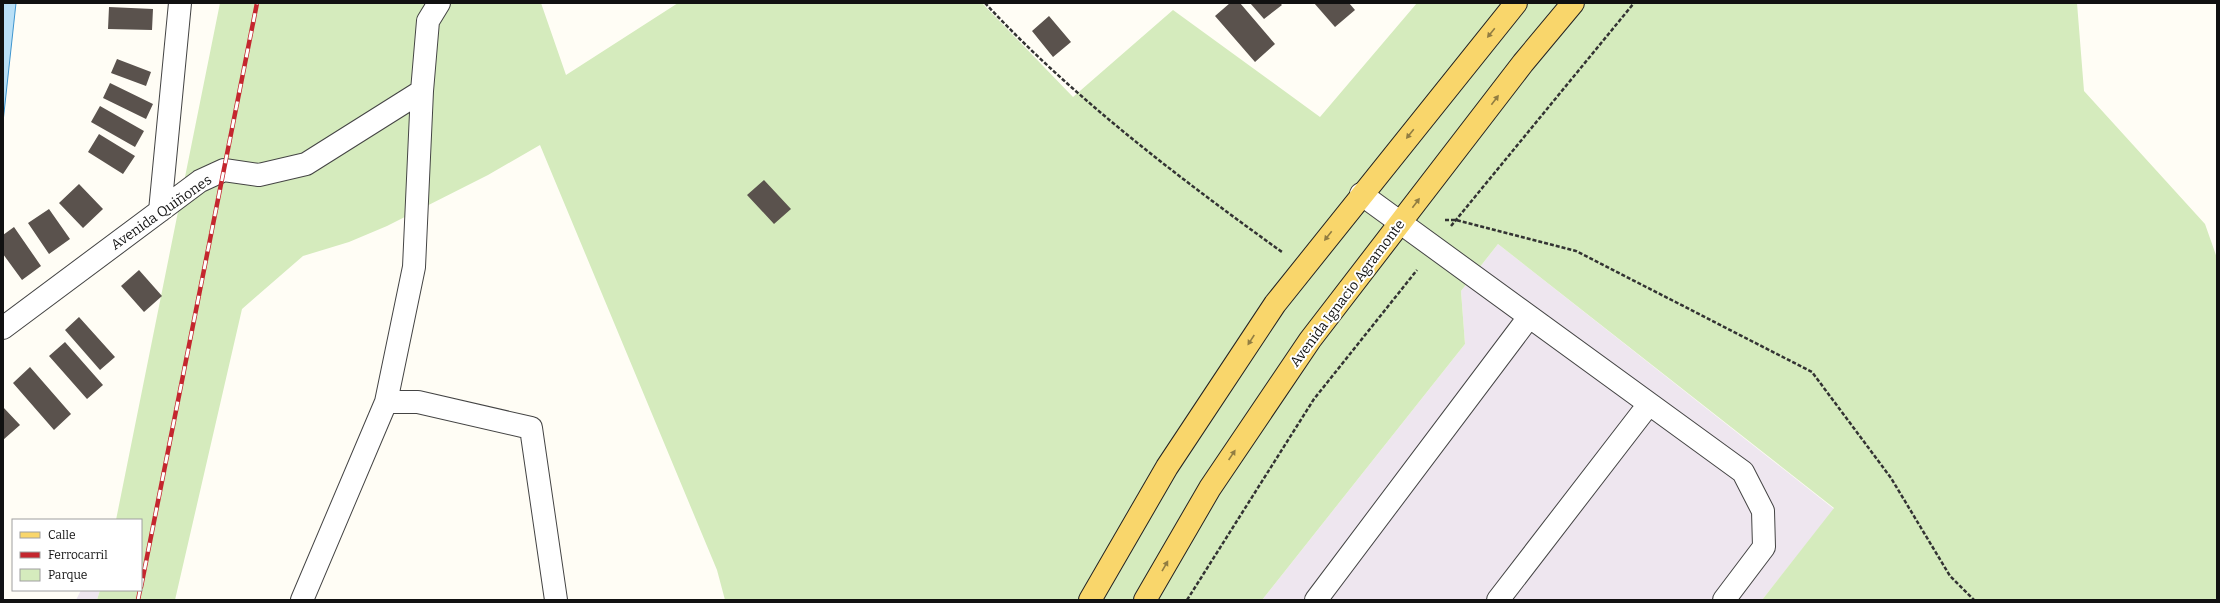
<svg xmlns="http://www.w3.org/2000/svg" width="2220" height="603" viewBox="0 0 2220 603" font-family="Bitter,serif">
  <style>
    .industrial { fill: #eee6ef }
    .green { fill: #d5ebbd }
    .water { fill: #b9e0f7; stroke: #3f96cf }
    .building { fill: #5a524d }
    .lines { fill: none; stroke-linecap: round; stroke-linejoin: round }
    .minor-casing { stroke: #444; stroke-width: 24 }
    .major-casing { stroke: #222; stroke-width: 24 }
    .path { stroke: #333; stroke-width: 2.5; stroke-dasharray: 4 2; stroke-linecap: butt }
    .minor { stroke: #fff; stroke-width: 22 }
    .major { stroke: #f9d66b; stroke-width: 22 }
    .rail-casing { stroke: #c4262e; stroke-width: 4.5 }
    .rail { stroke: #fff; stroke-width: 3; stroke-dasharray: 9; stroke-linecap: butt }
    .oneway { fill: #917d42 }
    .labels { text-anchor: middle; stroke-width: 4; stroke-linejoin: round; paint-order: stroke }
    .street-label { font-size: 14px; fill: #111; stroke: #fff }
  </style>
  <rect width="100%" height="100%" fill="#fffdf5"/>
  <path class="industrial" d="M1498 244 1834 509 1762 600H1262L1465 344 1461 291Z
    M81 590H100L97 600H76Z"/>
  <path class="green" d="M220 3H541L566 75 678 3H982L1073 97 1173 10 1320 117 1417 3H2077L2084 91 2205 224 2217 258V600H1762L1834 508 1498 244 1461 291 1465 344 1262 600H725L717 570 540 145 488 175 387 226 349 242 303 256 242 309 175 600H97L100 590H141V520H116Z"/>
  <path class="water" d="M3 3H16L3 122Z"/>
  <path class="building" d="M1230 3H1240L1275 44 1255 62 1215 16Z
    M1250 3H1280L1282 5 1264 19Z
    M1314 3H1349L1355 10 1335 27Z
    M109 7 153 9 152 30 108 29Z
    M1049 16 1071 42 1053 57 1032 31Z
    M117 59 151 72 146 86 111 73Z
    M110 83 153 104 146 119 103 98Z
    M100 106 144 131 135 147 91 122Z
    M99 134 135 156 123 174 88 152Z
    M764 180 791 209 774 224 747 195Z
    M79 184 103 209 83 228 59 203Z
    M49 209 70 239 49 254 28 223Z
    M14 227 41 266 22 280 3 254V235Z
    M139 270 162 296 144 312 121 286Z
    M79 317 115 357 100 370 65 330Z
    M65 342 103 385 87 399 49 356Z
    M30 367 71 414 54 430 13 383Z
    M3 407 20 425 3 440Z"/>
  <g class="lines">
    <defs>
      <path id="minor" d="M1361 194 1743 472 1763 511 1764 547 1724 600
        M160 211 180 3
        M3 328 200 181 224 170 259 175 306 164 422 91
        M386 402H418L531 428 556 600
        M302 600 386 402 414 267 422 91 428 21 439 3
        M1316 600 1529 317
        M1498 600 1649 404"/>
      <path id="major" d="M1090 600 1167 467 1275 304 1516 3
        M1145 600 1210 488 1310 340 1523 63 1573 3"/>
    </defs>
    <use href="#minor" class="minor-casing"/>
    <use href="#major" class="major-casing"/>
    <path class="path" d="M985 3C1071 96 1179 178 1282 252
      M1445 220H1456L1576 251 1812 372 1891 478 1950 576 1974 600
      M1451 226 1634 3
      M1187 600 1314 399 1417 270"/>
    <use href="#minor" class="minor"/>
    <use href="#major" class="major"/>
    <defs>
      <path id="rail" d="M141 587 257 3
        M138 600 140 590"/>
    </defs>
    <use href="#rail" class="rail-casing"/>
    <use href="#rail" class="rail"/>
  </g>
  <defs><path id="oneway-solid" d="M-6-.8H1V-3.2L6.5 0L1 3.2V.8H-6Z"/></defs>
  <g class="oneway">
    <use href="#oneway-solid" transform="translate(1491 33) rotate(129)"/>
    <use href="#oneway-solid" transform="translate(1495 100) rotate(-53)"/>
    <use href="#oneway-solid" transform="translate(1410 134) rotate(129)"/>
    <use href="#oneway-solid" transform="translate(1416 203) rotate(-53)"/>
    <use href="#oneway-solid" transform="translate(1328 236) rotate(128)"/>
    <use href="#oneway-solid" transform="translate(1251 340) rotate(123)"/>
    <use href="#oneway-solid" transform="translate(1232 455) rotate(-56)"/>
    <use href="#oneway-solid" transform="translate(1165 566) rotate(-60)"/>
  </g>
  <g class="labels">
    <g class="street-label">
      <text transform="translate(161 212) rotate(-35)" y="5">Avenida Quiñones</text>
      <text transform="translate(1347 293) rotate(-53)" y="5">Avenida Ignacio Agramonte</text>
    </g>
  </g>
  <rect width="2220" height="603" fill="none" stroke="#111111" stroke-width="8"/>
  <rect x="12" y="519" width="130" height="72" fill="#ffffff" stroke="#a0a0a0"/>
  <rect x="20" y="532" width="20" height="6" fill="#f9d66b" stroke="#a0a0a0"/>
  <text x="48" y="539" font-size="12" fill="#111111">Calle</text>
  <rect x="20" y="552" width="20" height="6" fill="#c4262e" stroke="#a0a0a0"/>
  <text x="48" y="559" font-size="12" fill="#111111">Ferrocarril</text>
  <rect x="20" y="569" width="20" height="12" fill="#d5ebbd" stroke="#a0a0a0"/>
  <text x="48" y="579" font-size="12" fill="#111111">Parque</text>
</svg>
